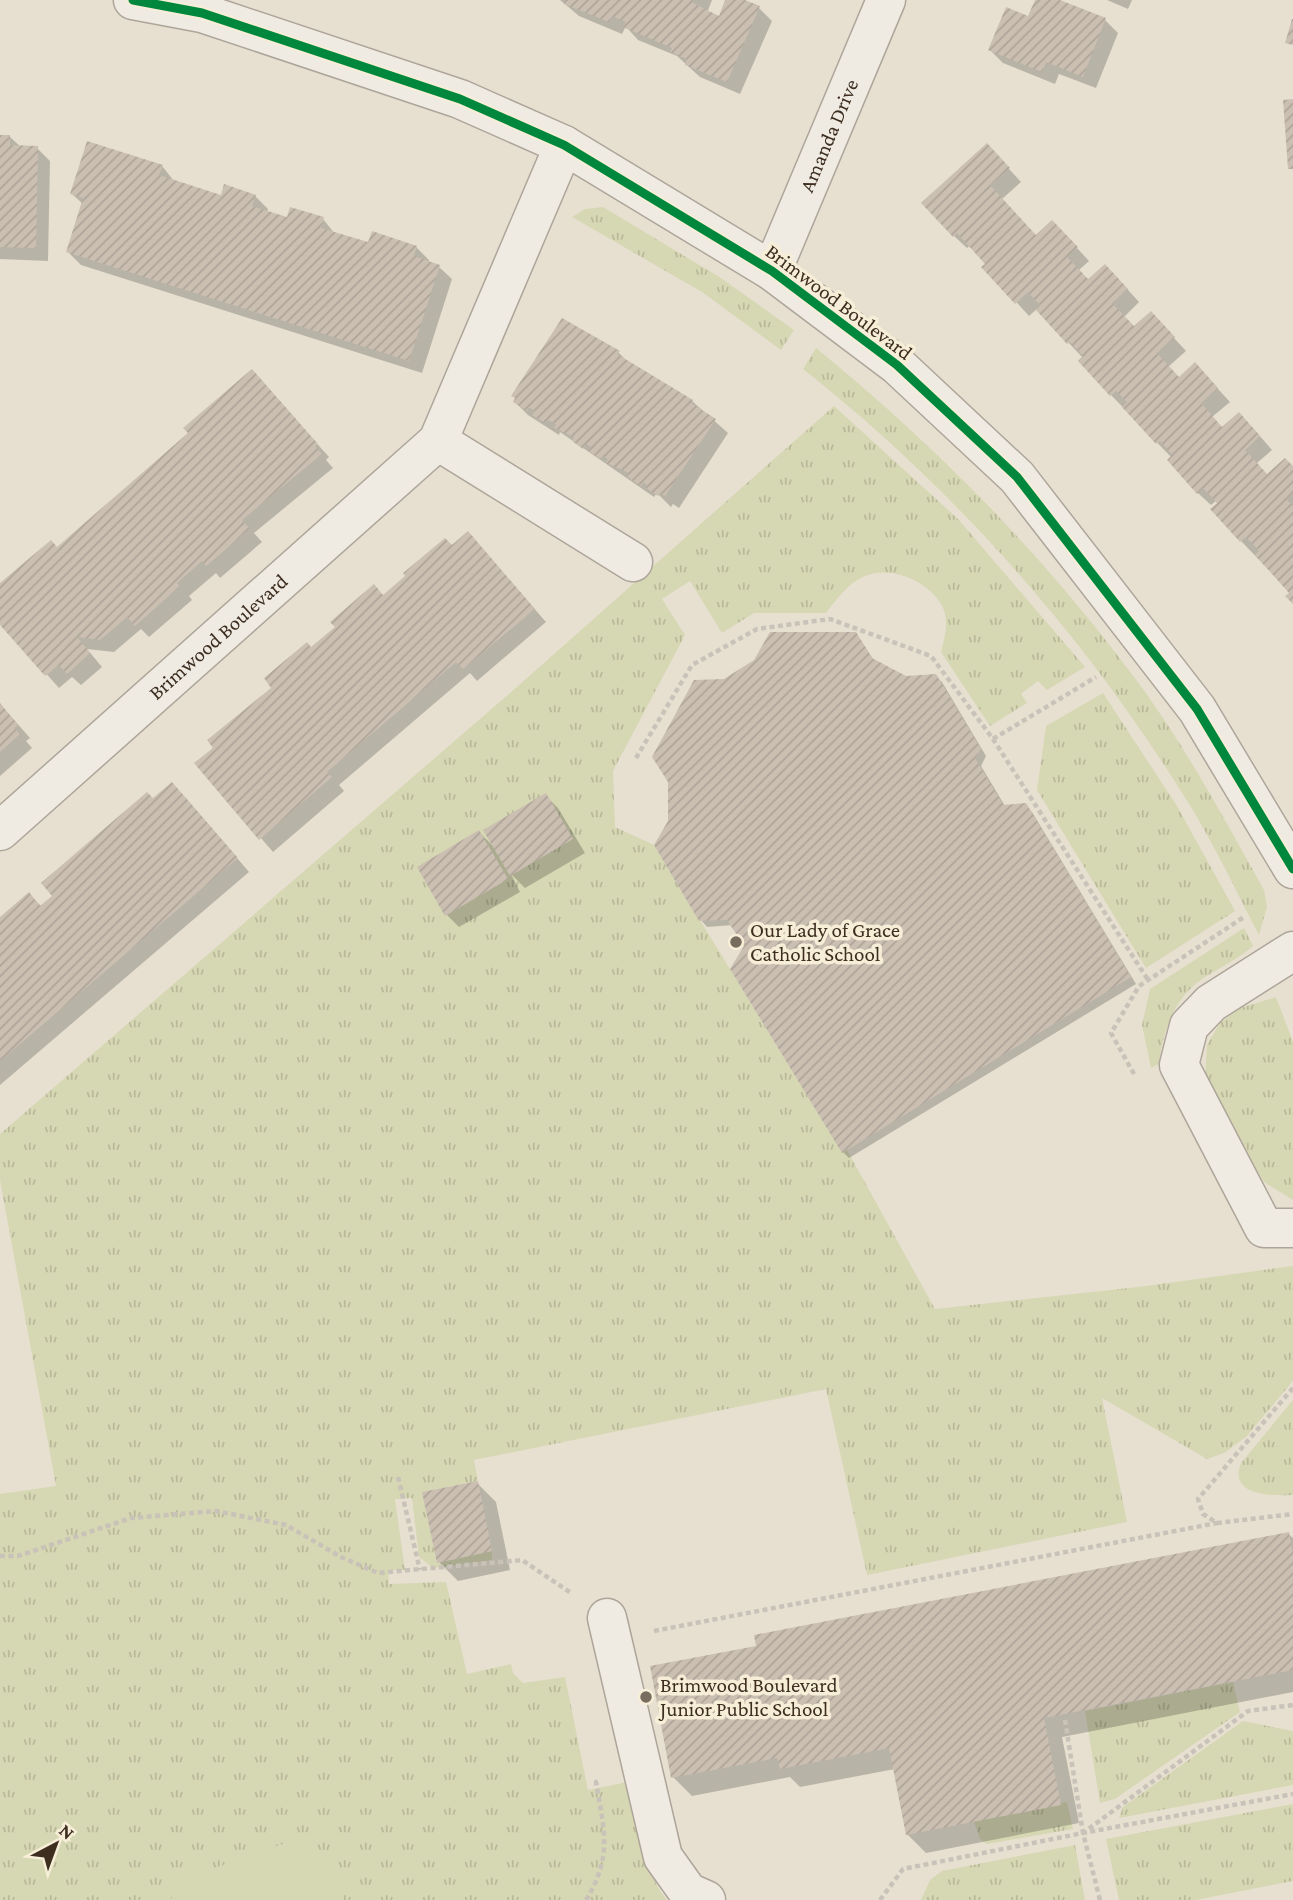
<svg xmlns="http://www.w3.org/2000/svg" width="1293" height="1900" viewBox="0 0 1293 1900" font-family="'Crimson Pro',serif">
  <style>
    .grass { fill: url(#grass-tufts) }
    .garden { fill: #d6d7b3 }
    .shadow { fill: #0003 }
    .building { fill: url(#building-hatch) }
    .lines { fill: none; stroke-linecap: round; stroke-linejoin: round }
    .minor-casing { stroke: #ada599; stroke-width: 41 }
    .path { stroke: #c8c2b9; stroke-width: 4.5; stroke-dasharray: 5 3.5; stroke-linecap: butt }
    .minor { stroke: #efebe3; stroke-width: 38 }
    .cycleway-casing { stroke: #f7eed8; stroke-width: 13 }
    .cycleway { stroke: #00873e; stroke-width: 9 }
    .poi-dot { fill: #786c5e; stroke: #f7eed8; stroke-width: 2.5 }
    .labels { text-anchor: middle; stroke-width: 7; stroke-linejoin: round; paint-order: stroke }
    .street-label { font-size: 21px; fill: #3d2e20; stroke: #f7eed8 }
    .poi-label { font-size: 21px; fill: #3d2e20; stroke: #f7eed8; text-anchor: start }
  </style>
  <defs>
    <pattern id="grass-tufts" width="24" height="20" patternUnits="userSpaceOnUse" patternTransform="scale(1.75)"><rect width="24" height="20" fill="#d6d7b3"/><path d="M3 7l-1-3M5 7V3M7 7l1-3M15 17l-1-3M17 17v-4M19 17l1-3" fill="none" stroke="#b9b99a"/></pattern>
    <pattern id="building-hatch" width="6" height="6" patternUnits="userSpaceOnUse" patternTransform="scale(1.75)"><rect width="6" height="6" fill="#cbbfb2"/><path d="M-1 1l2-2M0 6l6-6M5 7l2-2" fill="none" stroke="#afa499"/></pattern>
  </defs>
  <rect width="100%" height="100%" fill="#e7e0d1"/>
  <path class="grass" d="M603 207 721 278 794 330 781 350 702 292 572 217 585 209Z
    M816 348C940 449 1049 561 1143 689 1189 753 1226 822 1264 890L1267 907 1259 935C1236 891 1215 846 1189 804 1086 637 956 490 803 369Z
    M834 406 958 519 1085 667 1047 690 1038 681 1021 694 1027 703 990 726 941 652C945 637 950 619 941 604 927 581 892 565 865 576 848 583 837 599 826 613H754L722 633 690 581 662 599 685 635 613 771 615 827 654 845 842 1152 847 1150 935 1309 1138 1287 1293 1266V1381L1246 1437 1224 1453 1207 1459 1102 1398 1127 1522 867 1575 826 1389 474 1460 478 1481 423 1492 437 1563 492 1551V1560L433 1568 419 1557 412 1498 395 1499 405 1570H388L389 1584 446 1582 467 1674 511 1664 513 1673 523 1683 565 1677 588 1790 627 1782C635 1823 641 1867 667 1900H0V1494L56 1486 0 1180V1134L510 693Z
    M1103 693 1177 806 1235 911 1146 968 1037 790 1046 726Z
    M1244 928 1253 946C1236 961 1216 969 1198 982 1173 1001 1162 1034 1159 1064L1151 1068 1142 1025 1150 989Z
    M1276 997 1293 1042V1200L1264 1182 1210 1097 1205 1078 1207 1045 1220 1023 1240 1008Z
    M1293 1400V1495C1271 1496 1228 1496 1241 1463Z
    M1233 1682 1240 1712 1115 1799 1100 1803 1085 1711Z
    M1243 1721 1293 1731V1785L1119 1818 1123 1807Z
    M1067 1802 1073 1829 987 1844 980 1839 974 1821Z
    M1293 1804V1881L1196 1900H1119L1106 1839Z
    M1075 1845 1085 1900H921L930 1880 942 1871Z"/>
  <path class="garden" d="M291 1841 342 1889 344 1900H170L189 1877Z"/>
  <path class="shadow" d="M560 0H712L707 13 719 18 727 0H741L759 8 772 21 740 94 700 77 677 56 638 40 628 29 625 28 622 34 579 16Z
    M1036 0H1055L1105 20 1118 33 1096 88 1059 74 1055 84 1003 63 990 50 1029 18Z
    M1107 0H1132L1128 9Z
    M0 137H10L21 147 37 148 50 161 48 261 0 259Z
    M999 158 1021 182 1002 199 1036 237 1065 235 1089 261 1079 270 1089 281 1118 279 1139 302 1124 317 1135 328 1163 326 1186 351 1168 367 1179 379 1207 377 1230 402 1212 417 1223 429 1252 427 1272 450 1257 463 1268 476 1293 468V602L1291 593 1241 541 1220 503 1217 500 1211 505 1198 493 1172 458 1111 395 1083 358 1037 309 1029 316 984 267 987 264 971 245 967 248 954 236Z
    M162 166 174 181 223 197 255 196 268 209 267 213 288 219H323L335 234 369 245 416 247 429 260 428 263 439 267 452 279 422 373 81 265 68 252 83 204 72 194Z
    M618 352 630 364 692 401 728 433 679 508 673 504 671 507 657 493 654 497 560 432 559 435 528 415 515 402Z
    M252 371 329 457 326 460 333 468 254 533 262 542 220 578 216 573 189 596 192 600 149 637 141 629 114 652 87 649 102 667 81 685 72 677 59 688 0 622V586L57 549 190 433Z
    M468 533 546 622 477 681 470 673 339 785 344 791 273 852 197 764 311 649Z
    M856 633 875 662 906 678 935 676 942 682 986 756 981 766 1005 806 1025 805 1032 812 1136 984 849 1158 843 1152 746 946 733 925 707 927 701 920 670 821 724 681Z
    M0 704 30 738 26 741 32 748 0 776Z
    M545 795 558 808 585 853 525 888 511 874 520 892 459 927 447 915 479 832 493 846Z
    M185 797 249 872 0 1085V919L29 894 42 907 153 800Z
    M477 1483 496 1502 510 1570 458 1581 439 1562Z
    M1288 1534 1293 1538V1692L1062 1737 1079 1823 926 1853 907 1834 895 1769 800 1787 790 1777 692 1796 673 1777 758 1647Z"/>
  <path class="building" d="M566 0H694L693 3 719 16 725 0H745L760 6 727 82 685 65 687 59 670 52 672 48 623 27 626 22 612 16 609 22 564 4Z
    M1035 0H1060L1106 18 1083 77 1046 62 1042 72 988 50 1006 7 1028 16Z
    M1292 19H1293V45L1285 43Z
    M1293 99V169H1288L1283 100Z
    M0 135H10V145L38 146 36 248 0 247Z
    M87 141 163 165 159 175 221 195 224 184 256 195 252 206 287 217 290 207 324 217 321 228 368 242 372 231 417 246 414 256 440 265 409 361 66 252 83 198 70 194Z
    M987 143 1010 168 990 185 1036 235 1052 220 1078 247 1067 257 1088 279 1105 264 1128 289 1112 303 1134 326 1151 311 1175 337 1157 353 1179 377 1195 362 1218 388 1201 403 1222 427 1239 412 1260 436 1245 450 1267 474 1285 458 1293 466V494L1287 500 1293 506V604L1285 596 1289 593 1255 555 1259 551 1246 537 1240 542 1210 509 1217 503 1203 488 1197 494 1167 460 1172 455 1160 441 1156 444 1122 407 1127 402 1116 391 1110 396 1078 361 1083 356 1070 342 1067 344 1036 310 1040 305 1028 292 1015 304 981 267 985 264 957 233 953 237 921 203Z
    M562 318 620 351 617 354 693 400 691 403 716 419 665 496 660 493 658 496 646 488 647 485 643 482 641 486 626 476 629 473 606 463 608 459 603 456 601 459 588 451 591 447 586 444 583 449 572 441 574 437 554 428 556 424 548 420 545 423 532 415 535 410 529 408 527 411 513 402 515 398 511 396Z
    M252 369 318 444 315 446 322 454 242 520 250 529 206 566 202 561 177 583 180 586 135 626 127 617 100 640 77 637 90 653 67 674 59 665 45 676 0 625V583L51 540 57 547 188 433 183 428Z
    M468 531 535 609 463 669 456 662 327 772 332 777 259 840 194 763 213 748 207 740 271 688 264 678 307 642 311 647 335 627 330 622 374 584 383 595 405 576 403 573 445 538 452 545Z
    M770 632H856L872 658 906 676 936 674 981 749 975 758 1003 805 1026 803 1131 977 842 1153 730 969 744 946 727 920 699 921 654 845 668 821V782L652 757 694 680 724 679 754 660Z
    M0 703 18 725 14 728 20 734 0 752Z
    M172 782 238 858 0 1061V917L29 892 40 906 52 896 41 883 147 792 153 798Z
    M546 793 573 839 510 876 483 830Z
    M479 830 508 879 445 916 417 867Z
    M478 1481 492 1551 437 1563 422 1492Z
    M1289 1532 1293 1554V1670L1044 1718 1061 1805 906 1835 889 1748 780 1769 777 1758 671 1778 650 1666 756 1646 754 1635Z"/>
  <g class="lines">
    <defs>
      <g id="minor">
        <path d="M133 0 202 13 460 99 564 145 772 271 897 365 1017 477 1197 709 1293 869"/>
        <path id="s1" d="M772 271 886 0"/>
        <path d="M438 441 633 562"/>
        <path id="s2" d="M0 831 438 441 564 145"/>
        <path d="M1293 951 1211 1003 1189 1026 1179 1065 1264 1228H1293"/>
        <path d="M607 1618 663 1857 688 1892 706 1900"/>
      </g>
    </defs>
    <use href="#minor" class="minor-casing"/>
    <path class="path" d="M993 739 1096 677
      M636 758 692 665 757 629 830 619 931 656 993 739 1148 980
      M1134 1074 1111 1033 1139 986 1244 917
      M1293 1388 1198 1499 1203 1514 1217 1523 1293 1514
      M398 1477 420 1570
      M0 1556H18L131 1518 216 1511 286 1525 341 1557 378 1573 522 1560 571 1593
      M654 1631 1217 1523
      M1065 1720 1083 1833
      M586 1900C613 1856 604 1830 596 1782L601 1781
      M880 1900 903 1869 1083 1833 1248 1711 1293 1705
      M1100 1900 1083 1833 1293 1794"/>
    <use href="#minor" class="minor"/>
    <defs>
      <path id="cycleway" d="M133 0 202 13 460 99 564 145 772 271 897 365 1017 477 1197 709 1293 869"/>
    </defs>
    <use href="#cycleway" class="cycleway-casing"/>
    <use href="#cycleway" class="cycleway"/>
  </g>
  <g class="poi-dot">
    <circle cx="736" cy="942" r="7"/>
    <circle cx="646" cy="1697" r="7"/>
  </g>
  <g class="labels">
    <g class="street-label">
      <text dy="7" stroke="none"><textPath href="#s1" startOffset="147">Amanda Drive</textPath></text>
      <text transform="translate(839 302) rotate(37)" y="7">Brimwood Boulevard</text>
      <text dy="7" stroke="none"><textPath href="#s2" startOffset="292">Brimwood Boulevard</textPath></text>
    </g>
    <g class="poi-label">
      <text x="750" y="937">Our Lady of Grace<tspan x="750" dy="24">Catholic School</tspan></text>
      <text x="660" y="1692">Brimwood Boulevard<tspan x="660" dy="24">Junior Public School</tspan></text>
    </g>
  </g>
  <g transform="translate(56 1844) rotate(41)" stroke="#f7eed8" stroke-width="5" paint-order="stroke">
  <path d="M0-5L12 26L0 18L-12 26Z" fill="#3d2e20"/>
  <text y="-10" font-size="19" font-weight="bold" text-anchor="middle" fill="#3d2e20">N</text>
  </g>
</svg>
